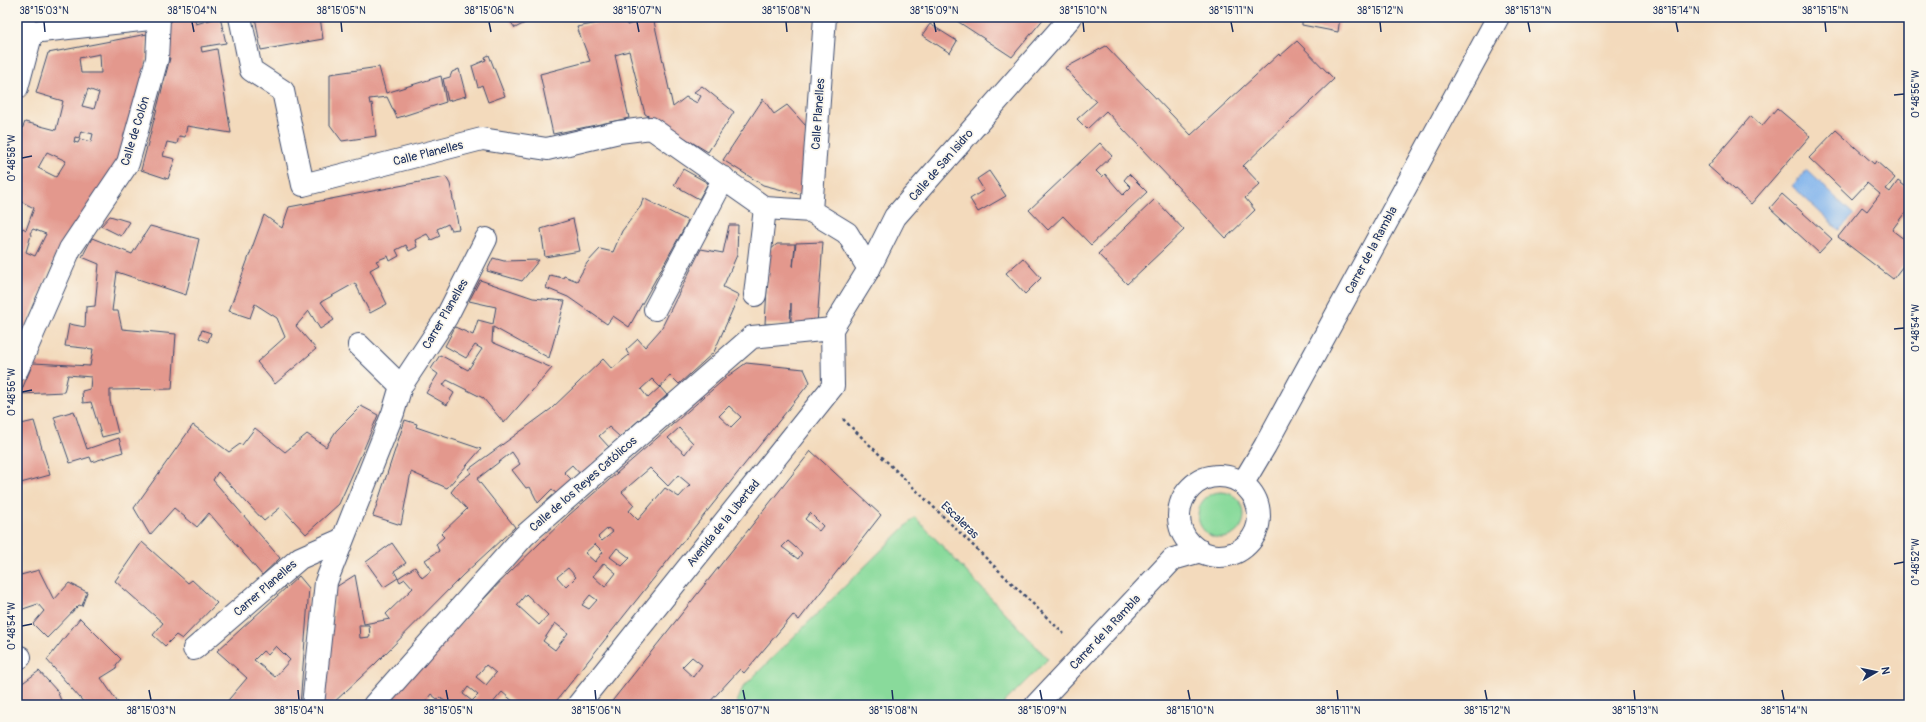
<svg xmlns="http://www.w3.org/2000/svg" width="1926" height="722" viewBox="0 0 1926 722" font-family="Pangolin,sans-serif">
  <style>
    .green { fill: #89da9b; stroke: #52847c }
    .water { fill: #7fb2ec; stroke: #4d70a5 }
    .building { fill: #e3988d; fill-rule: evenodd }
    .lines { fill: none; stroke-linecap: round; stroke-linejoin: round }
    .street-casing { stroke: #3b496c; stroke-width: 24 }
    .secondary-casing { stroke: #3b496c; stroke-width: 24 }
    .path { stroke: #3b496c; stroke-width: 2.5; stroke-dasharray: 3 3; stroke-linecap: butt }
    .street { stroke: #fff; stroke-width: 22 }
    .secondary { stroke: #fff; stroke-width: 22 }
    .ticks { fill: none; stroke: #1b2f5e; stroke-width: 1.5 }
    .labels { text-anchor: middle; stroke-width: 3.5; stroke-linejoin: round; paint-order: stroke }
    .street-label { font-size: 12px; fill: #1b2f5e; stroke: #fbf7ec }
    .neatline { fill: none; stroke: #1b2f5e; stroke-width: 1.5 }
    .ticks-label { font-size: 10px; text-anchor: middle; fill: #1b2f5e }
  </style>
  <rect width="100%" height="100%" fill="#fbf7ec"/>
  <filter id="ink" filterUnits="userSpaceOnUse"><feTurbulence type="fractalNoise" baseFrequency=".025" numOctaves="2"/><feDisplacementMap in="SourceGraphic" scale="8" xChannelSelector="R" yChannelSelector="G"/><feConvolveMatrix kernelMatrix="1 2 1 2 8 2 1 2 1" color-interpolation-filters="sRGB"/></filter>
  <filter id="wash" filterUnits="userSpaceOnUse"><feTurbulence type="fractalNoise" baseFrequency=".012" numOctaves="4" result="noise"/><feDisplacementMap in="SourceGraphic" scale="16" xChannelSelector="R" yChannelSelector="G"/><feGaussianBlur stdDeviation="0.9" result="paint"/><feColorMatrix in="noise" values="0 0 0 0 0 0 0 0 0 0 0 0 0 0 0 0 0 1.4 0 .05"/><feComposite in="paint" operator="in"/></filter>
  <g filter="url(#wash)">
    <rect width="100%" height="100%" fill="#f3dabc"/>
    <path class="green" d="M1198 515a23 23 0 1 1 46 0a23 23 0 1 1-46 0Z
      M915 517 1048 659 1002 705H736L743 687Z"/>
    <path class="water" d="M1807 170 1854 215 1839 230 1792 186Z"/>
    <g id="blocks">
      <path class="building" d="M169 17H194L196 24 220 17 226 43 201 47 202 52 217 49 231 133 187 126 185 137 179 136 177 144 167 142 163 156 175 159 168 179 141 170 170 58H167Z
        M255 17H320L323 39 261 50Z
        M507 17H537L515 28Z
        M653 17 673 107 686 97 697 103 701 96 694 92 702 86 734 112 708 152 645 114 629 51 615 55 629 118 553 134 540 74 590 61 577 27 625 18 627 25Z
        M951 17H1045L1012 57Z
        M1302 17H1340L1338 32 1302 25Z
        M930 24 957 41 950 53 922 35Z
        M147 34 146 67 124 155 51 265 17 347V235L23 228 26 230 34 208 22 202 17 208V141L25 122 56 130 63 101 36 93 48 53ZM100 54 101 73H81L79 58ZM88 89 99 93 94 109 82 106ZM81 131 93 134 91 142 80 139 78 143 74 142 75 137 79 138ZM47 152 66 161 56 177 38 168ZM33 229 46 234 35 256 26 252 31 235 30 233Z
        M1297 41 1334 79 1243 166 1260 184 1245 198 1255 210 1226 238 1106 111 1087 129 1077 119 1096 102 1065 68 1106 46 1191 135 1279 54 1280 56Z
        M489 55 505 96 488 102 482 85 478 87 472 66 486 60 485 57Z
        M379 67 386 93 441 76 446 102 397 118 387 97 369 99 370 104 372 103 376 136 342 141 330 125V74Z
        M459 69 466 96 448 101 443 79 450 77 452 72Z
        M763 99 774 114 787 105 806 126 802 195 763 185 723 160Z
        M1777 108 1810 136 1751 204 1708 166 1751 116 1762 126Z
        M1836 130 1874 164 1876 161 1895 178 1886 189 1890 192 1898 181 1909 189V207L1892 230 1909 243V258L1893 279 1838 237 1862 207 1867 211 1880 194 1867 183 1852 199 1809 158Z
        M1100 143 1112 156 1096 171 1102 177 1105 174 1123 195 1131 187 1124 180 1129 174 1147 192 1091 245 1063 216 1048 230 1029 210Z
        M683 169 708 183 699 199 674 185Z
        M989 171 1006 196 978 212 970 199 984 190 977 179Z
        M446 177 450 184 459 229 451 230 448 224 437 229 440 236 431 240 427 234 415 240 417 247 409 251 406 245 396 250 399 256 390 261 388 256 376 261 379 265 370 270 387 304 370 313 355 283 321 302 334 320 320 329 309 311 296 326 316 349 275 384 257 362 285 337 277 318 255 304 250 318 229 311 264 215 282 228 289 207Z
        M1782 194 1832 239 1819 253 1770 208Z
        M643 198 688 221 629 327 613 316 607 324 568 297 546 288 550 275 563 278 564 276 577 281 587 263 600 249 613 252 622 231 641 206Z
        M1155 199 1184 230 1127 284 1098 254Z
        M110 216 130 222 121 236 101 226Z
        M573 219 580 251 545 257 541 229Z
        M729 225H738L737 255 723 287 739 295 714 352 679 384 670 375 660 387 652 379 641 389 648 398 660 387 667 395 620 437 609 427 599 436 609 447 582 476 572 465 564 472 575 483 560 498 552 489 538 503 530 487 526 488 512 470 520 464 512 452 477 479 515 527 463 575 374 665 331 705H323L336 587 355 575 364 624 390 619 386 614 413 588 405 579 400 582 398 578 384 587 366 562 392 543 406 563 394 571 398 578 415 567 422 578 432 570 425 560 439 551 436 544 444 537 441 534 467 509 451 492 458 483 471 473 469 469 551 409 603 359 612 369 629 355 626 350 638 339 645 347 661 329 701 249 723 253ZM359 625H369L370 637 360 638Z
        M150 226 199 239 186 295 117 272 112 311H118L122 329 176 334 172 389 110 390V401L118 433 102 437 91 402 83 403 82 391 90 389 91 377 68 375 64 392 20 394 33 363 90 366 93 349 65 346 69 324 85 327 86 307 95 306 99 264 82 257 92 238 132 254Z
        M823 242 817 324H791V303L790 324H765L769 251 777 244H795L793 267 796 243Z
        M493 258 504 261 539 260 522 281 487 271Z
        M1023 258 1041 278 1025 294 1006 273Z
        M480 280 533 298 565 301 549 358 493 327 492 342 552 368 504 423 483 398 447 380 443 385 454 393 447 405 426 393 438 374 431 369 440 355 468 370 482 349 475 345 466 358 445 346 455 327 473 335 478 320 493 324 496 307 469 301Z
        M202 330 211 333 208 342 199 338Z
        M746 363 804 369 810 382 553 705H513L515 703 502 692 491 705H451L439 697 437 699 431 694 425 702 428 705H381L509 573 569 515 728 376ZM729 406 741 417 731 427 719 416ZM679 428 693 443 685 454 668 438ZM650 468 668 486 678 475 690 485 679 497 665 488 638 520 629 511 634 505 622 492ZM608 528 613 532 602 541 598 537ZM595 544 603 552 595 562 585 553ZM617 548 630 558 622 566 610 557ZM604 563 616 573 605 587 593 576ZM568 568 576 577 566 587 557 577ZM526 594 548 615 539 625 517 605ZM590 595 597 600 589 609 582 605ZM555 623 568 633 555 650 543 641ZM486 665 496 673 486 685 476 677ZM468 687 478 695 472 701 463 694Z
        M361 406 378 415 363 451 339 504 306 534 281 507 264 521 218 472 213 480 280 558 262 575 209 513 197 527 174 508 150 535 134 508 193 425 229 452 240 444 242 445 255 428 285 452 307 434 326 447 336 431Z
        M74 411 87 449 119 438 123 452 92 462 90 457 70 463 54 417Z
        M405 420 417 424 416 427 481 449 447 488 411 472 401 525 373 516Z
        M34 421 50 475 17 484V425Z
        M811 451 881 515 799 620 793 615 744 673 740 669 707 705H609ZM810 513 823 526 819 531 805 519ZM788 541 802 553 798 559 782 547ZM692 657 702 665 693 677 682 667Z
        M142 542 188 583 192 580 217 603 182 639 176 635 165 646 153 635 163 623 115 581Z
        M39 570 54 600 69 583 87 592 82 606 79 605 47 638 33 624 44 611 38 604 17 611V576Z
        M299 576 309 588 300 705H224L247 678 217 651ZM276 646 290 660 275 677 254 660 263 651 268 655Z
        M80 618 121 659 116 665 117 668 101 678 119 704 118 705H86L47 660Z
        M39 671 57 691 63 705H17V687Z"/>
    </g>
  </g>
  <g filter="url(#ink)">
    <use href="#blocks" fill-opacity="0" stroke="#3b496c" stroke-width="1"/>
    <g class="lines">
      <defs>
        <path id="street" d="M240 17 251 70 283 91 303 185 482 139 547 149 619 132 651 128 765 208 811 211
          M825 17 811 211 847 233 869 269
          M17 19 32 32 17 88
          M755 295 765 208
          M655 309 724 178
          M359 345 401 386
          M17 370 70 249 128 163 157 59 159 18 32 32
          M1179 516a40 40 0 1 1 80 0a40 40 0 1 1-80 0Z
          M1243 483 1265 446 1498 17
          M194 649 300 558 343 539 393 413 401 386 446 318 486 239
          M17 658 20 657
          M313 705 326 582 343 539
          M374 705 524 536 752 337 832 329 833 386 578 705
          M1036 705 1173 559 1201 551"/>
        <path id="secondary" d="M832 329 869 269 895 217 1071 17"/>
      </defs>
      <use href="#street" class="street-casing"/>
      <use href="#secondary" class="secondary-casing"/>
      <path class="path" d="M843 419 1064 634"/>
      <use href="#street" class="street"/>
      <use href="#secondary" class="secondary"/>
    </g>
  </g>
  <path class="ticks" d="M44 22 45 32M192 22 194 32M341 22 342 32M489 22 491 32M637 22 639 32M786 22 787 32M934 22 936 32M1083 22 1084 32M1231 22 1233 32M1380 22 1381 32M1528 22 1530 32M1676 22 1678 32M1825 22 1826 32M1894 95 1904 94M22 158 32 156M1894 329 1904 328M22 392 32 390M1894 564 1904 562M22 626 32 624M149 690 151 700M298 690 299 700M446 690 448 700M595 690 596 700M743 690 745 700M892 690 893 700M1040 690 1042 700M1188 690 1190 700M1337 690 1338 700M1485 690 1487 700M1634 690 1635 700M1782 690 1784 700"/>
  <g class="labels">
    <g class="street-label">
      <text transform="translate(818 114) rotate(-86)" y="4">Calle Planelles</text>
      <text transform="translate(135 131) rotate(-73)" y="4">Calle de Colón</text>
      <text transform="translate(428 153) rotate(-14)" y="4">Calle Planelles</text>
      <text transform="translate(941 165) rotate(-49)" y="4">Calle de San Isidro</text>
      <text transform="translate(1371 250) rotate(-62)" y="4">Carrer de la Rambla</text>
      <text transform="translate(445 314) rotate(-60)" y="4">Carrer Planelles</text>
      <text transform="translate(583 484) rotate(-41)" y="4">Calle de los Reyes Católicos</text>
      <text transform="translate(960 520) rotate(44)" y="4">Escaleras</text>
      <text transform="translate(723 523) rotate(-51)" y="4">Avenida de la Libertad</text>
      <text transform="translate(265 588) rotate(-41)" y="4">Carrer Planelles</text>
      <text transform="translate(1105 632) rotate(-47)" y="4">Carrer de la Rambla</text>
    </g>
  </g>
  <rect width="1926" height="722" fill="none" stroke="#fbf7ec" stroke-width="44"/>
  <g transform="translate(1876 672) rotate(81)" stroke="#fbf7ec" stroke-width="3" paint-order="stroke">
  <path d="M0-3L7 15L0 10L-7 15Z" fill="#1b2f5e"/>
  <text y="-6" font-size="11" font-weight="bold" text-anchor="middle" fill="#1b2f5e">N</text>
  </g>
  <rect x="22" y="22" width="1882" height="678" class="neatline"/>
  <g class="ticks-label">
    <text x="44" y="14">38°15'03"N</text>
    <text x="192" y="14">38°15'04"N</text>
    <text x="341" y="14">38°15'05"N</text>
    <text x="489" y="14">38°15'06"N</text>
    <text x="637" y="14">38°15'07"N</text>
    <text x="786" y="14">38°15'08"N</text>
    <text x="934" y="14">38°15'09"N</text>
    <text x="1083" y="14">38°15'10"N</text>
    <text x="1231" y="14">38°15'11"N</text>
    <text x="1380" y="14">38°15'12"N</text>
    <text x="1528" y="14">38°15'13"N</text>
    <text x="1676" y="14">38°15'14"N</text>
    <text x="1825" y="14">38°15'15"N</text>
    <text transform="translate(1915 94) rotate(-90)" y="4">0°48'56"W</text>
    <text transform="translate(11 158) rotate(-90)" y="4">0°48'58"W</text>
    <text transform="translate(1915 328) rotate(-90)" y="4">0°48'54"W</text>
    <text transform="translate(11 392) rotate(-90)" y="4">0°48'56"W</text>
    <text transform="translate(1915 562) rotate(-90)" y="4">0°48'52"W</text>
    <text transform="translate(11 626) rotate(-90)" y="4">0°48'54"W</text>
    <text x="151" y="714">38°15'03"N</text>
    <text x="299" y="714">38°15'04"N</text>
    <text x="448" y="714">38°15'05"N</text>
    <text x="596" y="714">38°15'06"N</text>
    <text x="745" y="714">38°15'07"N</text>
    <text x="893" y="714">38°15'08"N</text>
    <text x="1042" y="714">38°15'09"N</text>
    <text x="1190" y="714">38°15'10"N</text>
    <text x="1338" y="714">38°15'11"N</text>
    <text x="1487" y="714">38°15'12"N</text>
    <text x="1635" y="714">38°15'13"N</text>
    <text x="1784" y="714">38°15'14"N</text>
  </g>
</svg>
